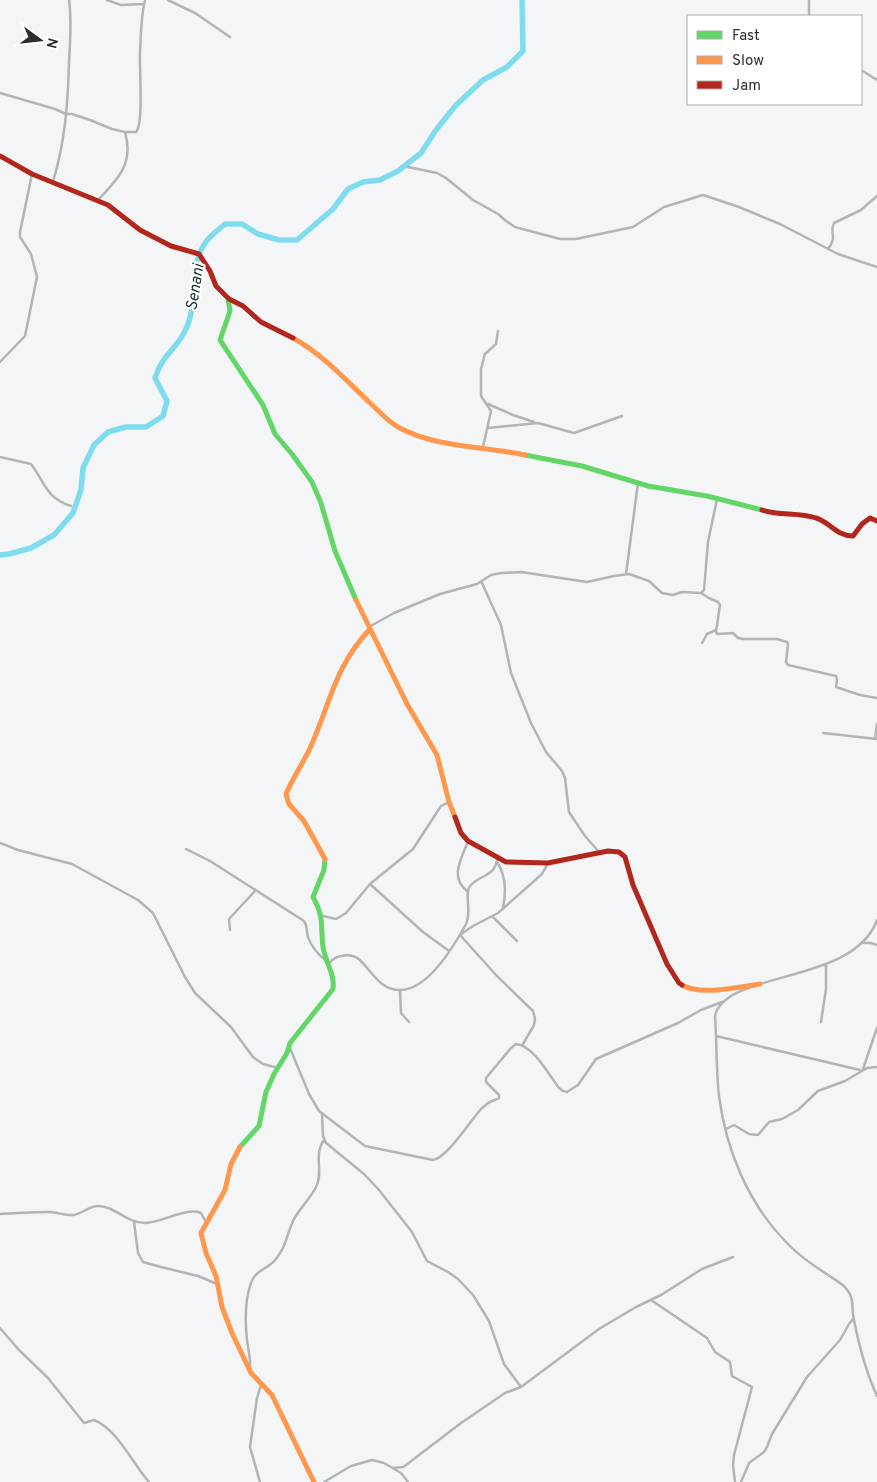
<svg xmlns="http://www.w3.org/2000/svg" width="877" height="1482" viewBox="0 0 877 1482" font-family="Overpass,sans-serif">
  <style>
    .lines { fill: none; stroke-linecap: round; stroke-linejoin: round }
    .river { stroke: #7fdcef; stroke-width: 5.5 }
    .street { stroke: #b3b4b5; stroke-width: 2.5 }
    .fast { stroke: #63d668; stroke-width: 5 }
    .slow { stroke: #ff974d; stroke-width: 5 }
    .jam { stroke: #b3261e; stroke-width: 5 }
    .labels { text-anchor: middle; stroke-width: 4.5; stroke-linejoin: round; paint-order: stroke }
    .water-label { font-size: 16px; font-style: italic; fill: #182e33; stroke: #fff }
  </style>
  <rect width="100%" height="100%" fill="#f4f5f7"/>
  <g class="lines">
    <path class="river" d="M0 555 9 554 31 548 54 535 73 513 81 490 83 468 94 445 108 432 126 427H146L163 416 167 401 155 378C162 356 174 351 184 333 200 304 187 270 205 243 210 236 218 230 225 224H242L258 234 279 240H297L333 209 348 189 363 182 380 180 398 171 421 153 436 130 456 105 483 80 507 67 523 51 522 0"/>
    <path class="street" d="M107 0 121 5 144 4
      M168 0 195 13 230 37
      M809 16V0
      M861 70 877 80
      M0 93 55 109 66 114H72L90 120 112 129 125 132H136C144 124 139 66 140 51 141 34 141 16 145 0
      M408 167 437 173 446 178 473 200 498 214 506 221 515 227 560 239H576L633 227 664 207 703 195 739 207 780 224 838 254 877 267
      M53 182C65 142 68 103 69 62 70 42 72 20 69 0
      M98 200C118 179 134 164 125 132
      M828 249C838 237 829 232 834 223L861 210 877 196
      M0 362 25 336 37 277 31 254 20 237V232L32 174
      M488 404 513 415 534 422
      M488 428 538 423 574 433 622 416
      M483 447 491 411 481 396V369L485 354 496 344 498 331
      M0 457 31 464C46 484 45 497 71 506
      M626 574 638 483
      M482 583 501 625 511 673 531 723 546 752 562 771 565 778 569 812 585 836 599 852
      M701 593 709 598 718 602 720 605 716 632 717 634 733 633 738 638 743 639H777L787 642 788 644 786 662 788 665 836 676 837 679 836 687 860 695 877 698
      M369 627 394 613 440 594 477 584 491 575 501 573 521 572 587 582 614 576 629 574 649 581 662 593 673 595 682 592 701 593 704 590 708 542 717 499
      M702 643 707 634 716 630
      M823 733 877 739
      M875 739 877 724
      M0 843 18 850 72 864 138 900 153 913 185 977 195 993 231 1027 253 1057 263 1064 278 1068
      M186 849 210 861 304 921C308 927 306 931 308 937 311 947 319 955 326 961
      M497 862C506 875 506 893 503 908
      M370 884 423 932 449 951
      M467 891C449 877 462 858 468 841
      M323 916 336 919 346 913 370 884 413 849 441 806 449 802
      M493 917 517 941
      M877 920C854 985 725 970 715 1016 717 1043 716 1070 719 1096 726 1150 748 1203 786 1242 798 1255 813 1265 828 1275 834 1279 844 1284 848 1291 855 1300 851 1310 854 1320 859 1346 866 1372 877 1396
      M230 930 229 919 255 891
      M864 943H871L877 945
      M329 963C336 955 351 952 360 960 372 972 381 991 401 990 429 989 454 946 466 924 472 912 464 893 470 886 479 875 496 876 497 859
      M400 991 401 1013 409 1022
      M821 1022 826 989V965
      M716 1036 860 1070
      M523 1044 534 1025 535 1019 533 1011 496 975 460 935 473 926 498 913 542 874 548 863
      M290 1048 309 1094 319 1111 365 1146 433 1160C446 1159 471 1120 481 1109L488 1103 499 1098V1095L486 1082V1078L511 1048 516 1044C533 1045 549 1075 559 1088L563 1091 567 1092 578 1085 596 1059 678 1023 701 1010 722 1002
      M863 1069 877 1028
      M322 1113 323 1136 326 1143 364 1174 379 1190 412 1232 427 1261 448 1272 458 1279 473 1295 489 1321 504 1364 521 1387
      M726 1129 734 1125 749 1134 758 1135 769 1122 782 1119 798 1110 818 1091 845 1081 867 1068 877 1067
      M0 1214C17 1213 33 1212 50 1212 58 1212 65 1216 73 1215 82 1214 89 1206 98 1206 115 1206 126 1223 145 1223 164 1222 186 1207 201 1213L206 1222
      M134 1222 138 1253 143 1262 161 1267 198 1276 217 1284
      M651 1300 707 1338 715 1352 730 1362 732 1376 752 1387 734 1455 733 1465 735 1482
      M0 1328 19 1350 48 1378 84 1423 94 1420C117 1429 133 1464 149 1482
      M250 1370C251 1359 248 1350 247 1340 245 1322 245 1300 251 1283 255 1270 268 1269 275 1260 286 1248 287 1233 294 1219 300 1208 310 1199 316 1187 324 1172 313 1155 324 1140
      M393 1468 403 1467 406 1465 461 1423 505 1393 521 1387 599 1329 636 1307 661 1295 702 1269 733 1257
      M260 1482 250 1447 257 1398 261 1385
      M324 1482 351 1466 372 1460 384 1463 401 1473 408 1482
      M741 1482 749 1463 764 1452 767 1447 772 1434 807 1377 840 1340 849 1324 853 1319"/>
    <path class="fast" d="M228 298 230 311 220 340 263 405 275 434 292 454 312 482 321 503 335 551 356 600
      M525 455 582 466 648 486 707 496 762 510
      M240 1147 259 1126 266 1092 274 1074 287 1053 290 1043 333 989C335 974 325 961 323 947 320 924 325 919 313 897L324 870 325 859"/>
    <path class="slow" d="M293 338C322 354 345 379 369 402 378 410 387 421 398 427 436 448 483 446 525 455
      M356 600 407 704 437 755 449 802 455 817
      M325 859 304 821 289 804 286 794C293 777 304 762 311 746 331 701 335 666 370 629
      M682 985C701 996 739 987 760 984
      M240 1147 231 1164 225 1190 201 1233 206 1253 216 1276 222 1307 232 1333 251 1373 272 1395 314 1482"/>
    <path class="jam" d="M0 156 32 174 108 205 140 230 171 246 199 254 210 271 216 286 229 299 243 306 261 322 293 338
      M762 510C780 516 798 512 816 518 830 522 836 536 853 536L862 524 870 518 877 521
      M455 817 461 833 468 841 506 862 548 863 608 851 619 852 625 857 633 885 667 964 679 983 682 985"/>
  </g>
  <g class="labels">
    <g class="water-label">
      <text transform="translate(194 287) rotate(-81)" y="6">Senani</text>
    </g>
  </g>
  <rect x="687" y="15" width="175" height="90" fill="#ffffff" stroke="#ababab"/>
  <rect x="697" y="31" width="25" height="8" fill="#63d668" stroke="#ababab"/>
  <text x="732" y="40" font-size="15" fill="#2d2d2e">Fast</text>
  <rect x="697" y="56" width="25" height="8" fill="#ff974d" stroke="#ababab"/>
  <text x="732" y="65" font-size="15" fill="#2d2d2e">Slow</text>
  <rect x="697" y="81" width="25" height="8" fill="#b3261e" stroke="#ababab"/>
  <text x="732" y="90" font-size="15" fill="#2d2d2e">Jam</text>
  <g transform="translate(40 40) rotate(105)" stroke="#ffffff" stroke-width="4" paint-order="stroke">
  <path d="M0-4L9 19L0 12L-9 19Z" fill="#2d2d2e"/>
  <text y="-8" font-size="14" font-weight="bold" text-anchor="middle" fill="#2d2d2e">N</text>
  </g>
</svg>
